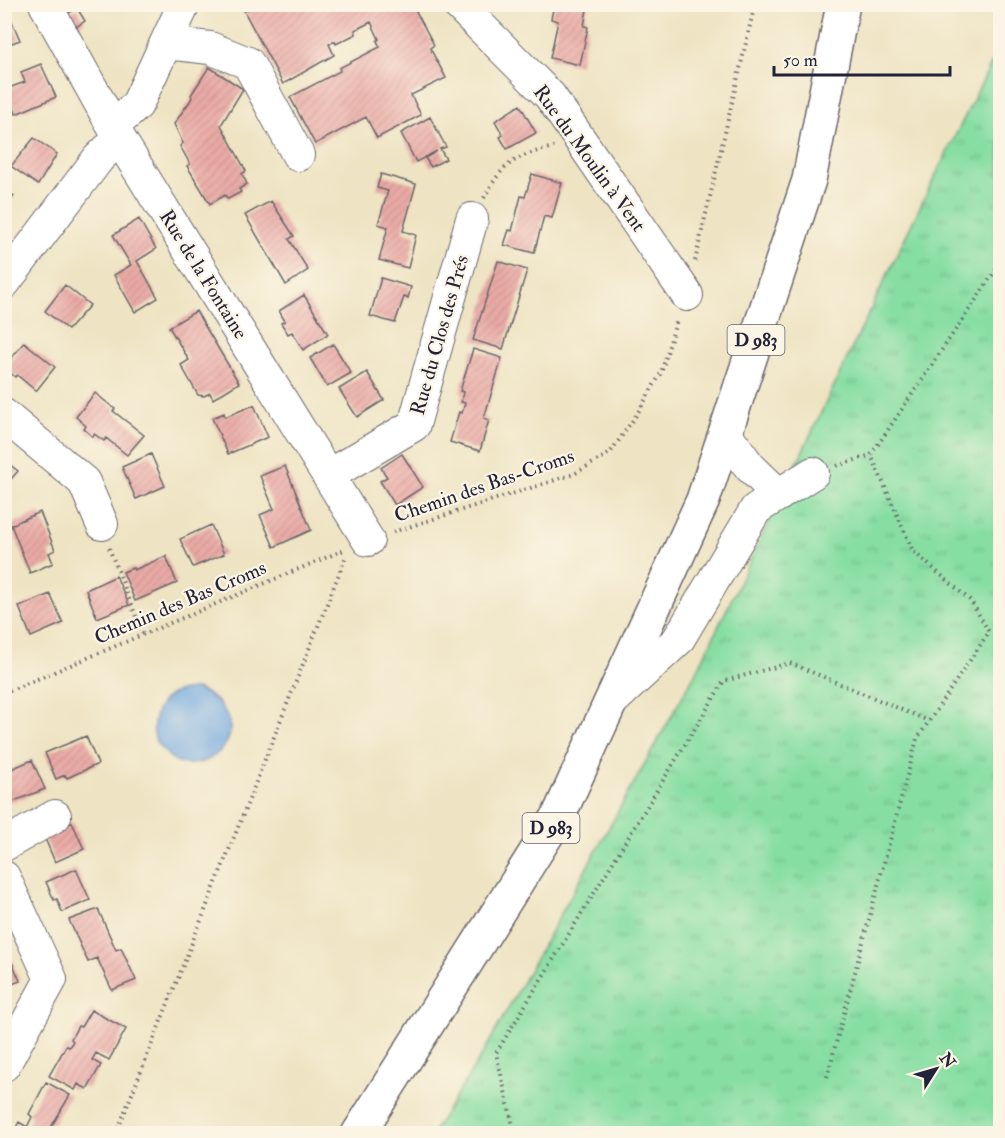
<svg xmlns="http://www.w3.org/2000/svg" width="1005" height="1138" viewBox="0 0 1005 1138" font-family="'IM FELL Double Pica',serif">
  <style>
    .park { fill: url(#park-tufts); stroke: #54806e; stroke-width: 1.5 }
    .water { fill: #72a9e0; stroke: #4a668e; stroke-width: 1.5 }
    .building { fill: url(#building-hatch) }
    .lines { fill: none; stroke-linecap: round; stroke-linejoin: round }
    .minor-casing { stroke: #69666a; stroke-width: 34 }
    .major-casing { stroke: #69666a; stroke-width: 36 }
    .path { stroke: #69666a; stroke-width: 4; stroke-dasharray: 1.5 4.5; stroke-linecap: butt }
    .minor { stroke: #fff; stroke-width: 32 }
    .major { stroke: #fff; stroke-width: 33 }
    .labels { text-anchor: middle; stroke-width: 4.5; stroke-linejoin: round; paint-order: stroke }
    .shield { fill: #fcf5e5; stroke: #63616e; stroke-width: 1.5 }
    .shield-label { font-size: 18px; font-weight: bold; fill: #22223b }
    .street-label { font-size: 20px; fill: #22223b; stroke: #fcf5e5 }
  </style>
  <defs>
    <pattern id="park-tufts" width="24" height="20" patternUnits="userSpaceOnUse" patternTransform="scale(1.5)"><rect width="24" height="20" fill="#86dea2"/><path d="M3 7l-1-3M5 7V3M7 7l1-3M15 17l-1-3M17 17v-4M19 17l1-3" fill="none" stroke="#73be8c"/></pattern>
    <pattern id="building-hatch" width="6" height="6" patternUnits="userSpaceOnUse" patternTransform="scale(1.5)"><rect width="6" height="6" fill="#eaaaa6"/><path d="M-1 1l2-2M0 6l6-6M5 7l2-2" fill="none" stroke="#c89290"/></pattern>
  </defs>
  <rect width="100%" height="100%" fill="#fcf5e5"/>
  <filter id="ink" filterUnits="userSpaceOnUse"><feTurbulence type="fractalNoise" baseFrequency=".0167" numOctaves="2"/><feDisplacementMap in="SourceGraphic" scale="12" xChannelSelector="R" yChannelSelector="G"/><feConvolveMatrix kernelMatrix="1 2 1 2 8 2 1 2 1" color-interpolation-filters="sRGB"/></filter>
  <filter id="wash" filterUnits="userSpaceOnUse"><feTurbulence type="fractalNoise" baseFrequency=".008" numOctaves="4" result="noise"/><feDisplacementMap in="SourceGraphic" scale="24" xChannelSelector="R" yChannelSelector="G"/><feGaussianBlur stdDeviation="1.35" result="paint"/><feColorMatrix in="noise" values="0 0 0 0 0 0 0 0 0 0 0 0 0 0 0 0 0 1.4 0 .05"/><feComposite in="paint" operator="in"/></filter>
  <g filter="url(#wash)">
    <rect width="100%" height="100%" fill="#eee3c2"/>
    <path class="park" d="M1000 46V1133L432 1134 482 1055 700 665 916 215Z"/>
    <path class="water" d="M197 689C221 699 243 726 221 750 205 766 180 771 165 752 162 749 157 745 156 741 150 726 156 704 170 695 178 690 188 689 197 689Z"/>
    <g id="blocks">
      <path class="building" d="M256 4H307L308 6 311 4H412L434 45 430 48 446 78 411 95 421 115 377 138 366 117 315 144 290 97 340 71 339 68 380 47 377 41 379 39 371 22 355 30 356 34 336 44 335 41 329 44 334 55 283 84 244 11Z
        M554 4H588L584 26 588 27 580 65 550 58 558 21 551 19Z
        M77 8 85 21 76 27 68 14Z
        M7 10 20 40 4 46V11Z
        M41 64 56 97 16 114 6 89 25 82 21 72Z
        M209 67 243 89 221 125 246 171 242 174 247 184 239 189 241 192 228 199 225 195 210 204 187 166 190 164 180 146 183 143 174 124 190 101 192 97 191 95Z
        M520 105 536 133 507 149 500 137 503 135 495 121Z
        M430 117 446 147 440 149 446 159 431 167 425 158 437 151 416 162 401 133Z
        M34 138 57 154 38 185 11 166Z
        M381 174 416 184 403 231 416 235 408 268 379 260 388 227 378 224 388 191 377 188Z
        M532 174 562 183 552 218 544 216 534 253 504 245 509 230 512 231 521 196 525 197Z
        M4 189 14 196 4 209Z
        M271 201 294 236 289 239 308 270 286 285 245 215Z
        M139 219 156 249 137 261 158 298 135 312 114 275 131 265 113 235Z
        M498 261 527 270 503 349 473 340Z
        M381 278 411 287 408 298 404 297 395 323 370 316Z
        M65 285 90 305 68 330 45 311Z
        M304 295 328 334 303 350 292 332 288 334 281 323 285 321 279 311Z
        M196 311 239 383 213 399 210 393 204 396 198 395 181 365 189 360 169 327Z
        M24 342 55 367 36 391 17 375 15 377 4 368Z
        M333 344 351 373 327 387 310 358Z
        M473 349 502 358 484 418 489 420 480 451 450 442 459 412 462 413 465 403 461 402 463 392 460 391Z
        M367 372 384 400 357 417 339 389Z
        M95 393 115 409 113 411 144 435 127 455 106 438 104 441 94 434 93 437 84 429 86 426 76 417Z
        M254 405 268 437 228 454 212 418 224 413 225 417Z
        M151 454 165 486 136 499 122 467Z
        M402 454 423 487 395 505 380 481 387 477 381 468Z
        M4 460 18 471 4 487Z
        M285 466 311 530 274 547 260 515 274 509 260 476Z
        M40 512 55 550 49 553 53 563 30 573 11 525Z
        M211 525 224 554 193 567 180 539Z
        M166 556 177 583 135 601 123 572 133 568 134 570Z
        M116 576 129 605 97 618 86 590Z
        M50 594 63 623 31 637 19 607Z
        M86 736 98 764 67 778 65 775 56 779 45 753Z
        M32 760 45 789 12 802 11 800 4 803V772Z
        M72 822 84 849 55 862 43 834Z
        M76 869 90 900 62 912 57 899 54 900 46 882Z
        M98 909 116 950 121 948 136 980 112 990 97 958 88 962 69 920Z
        M7 950 20 981 4 987V951Z
        M91 1010 126 1029 109 1060 96 1053 92 1060 101 1065 87 1089 78 1084 75 1090 49 1076 66 1046 69 1047 73 1041 71 1039 78 1026 81 1027Z
        M46 1082 70 1095 47 1134H9L11 1130 14 1131 19 1122 27 1127 32 1117 29 1114Z"/>
    </g>
  </g>
  <g filter="url(#ink)">
    <use href="#blocks" fill-opacity="0" stroke="#69666a" stroke-width="1.5"/>
    <g class="lines">
      <defs>
        <path id="minor" d="M45 4 121 141 368 540
          M458 4 550 96 687 295
          M166 43 210 48 248 63 298 155
          M113 126 137 105 184 4
          M4 283 98 159 107 150 121 141
          M4 415 84 482 102 524
          M725 433 750 467 779 495
          M329 475 414 425 472 219
          M610 703 678 640 756 509 813 473
          M4 845 55 816
          M4 877 51 979 4 1065"/>
        <path id="major" d="M358 1134 558 817 703 500 809 180 843 4"/>
      </defs>
      <use href="#minor" class="minor-casing"/>
      <use href="#major" class="major-casing"/>
      <path class="path" d="M484 198C503 162 516 156 554 147
        M695 261 755 4
        M837 466 871 455 1000 264
        M393 532 574 474 610 453 637 414 661 373 677 319
        M109 548 143 634
        M4 693 344 550
        M827 1077 917 739 989 632 971 601 913 551 871 455
        M116 1134 346 556
        M515 1134 496 1053 724 681 790 663 929 721"/>
      <use href="#minor" class="minor"/>
      <use href="#major" class="major"/>
    </g>
  </g>
  <g class="labels">
    <g class="shield">
      <rect x="727.5" y="325" width="57" height="30" rx="4.5"/>
      <rect x="522.5" y="813" width="57" height="30" rx="4.5"/>
    </g>
    <g class="shield-label">
      <text x="756" y="346">D 983</text>
      <text x="551" y="834">D 983</text>
    </g>
    <g class="street-label">
      <text transform="translate(590 158) rotate(54)" y="7">Rue du Moulin à Vent</text>
      <text transform="translate(204 274) rotate(58)" y="7">Rue de la Fontaine</text>
      <text transform="translate(439 335) rotate(-74)" y="7">Rue du Clos des Prés</text>
      <text transform="translate(484 485) rotate(-19)" y="7">Chemin des Bas-Croms</text>
      <text transform="translate(180 602) rotate(-23)" y="7">Chemin des Bas Croms</text>
    </g>
  </g>
  <rect width="1005" height="1138" fill="none" stroke="#fcf5e5" stroke-width="24"/>
  <g transform="translate(936 1069) rotate(53)" stroke="#fcf5e5" stroke-width="4.5" paint-order="stroke">
  <path d="M0-4.5L10 22L0 15L-10 22Z" fill="#22223b"/>
  <text y="-9" font-size="16" font-weight="bold" text-anchor="middle" fill="#22223b">N</text>
  </g>
  <path d="M774 66v9h176v-9" fill="none" stroke="#22223b" stroke-width="3"/>
  <text x="783" y="66" font-size="18" fill="#22223b" stroke="#fcf5e5" stroke-width="4.5" paint-order="stroke">50 m</text>
</svg>
